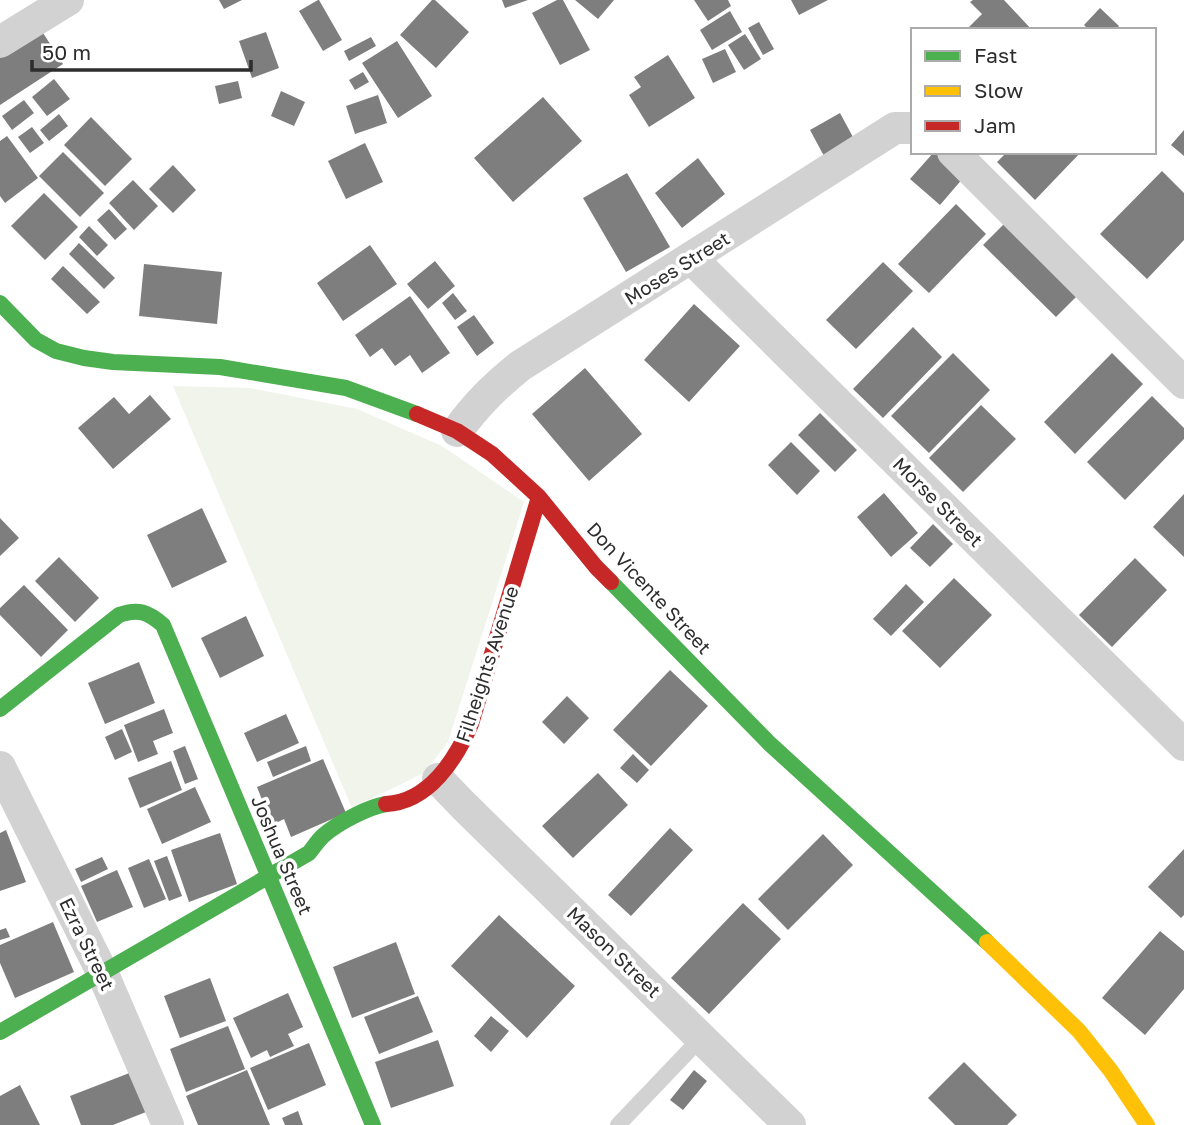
<svg xmlns="http://www.w3.org/2000/svg" width="1184" height="1125" viewBox="0 0 1184 1125" font-family="'Golos Text',sans-serif">
  <style>
    .green { fill: #f0f4eb }
    .building { fill: #7e7e7e }
    .lines { fill: none; stroke-linecap: round; stroke-linejoin: round }
    .lane { stroke: #d2d2d2; stroke-width: 16 }
    .street { stroke: #d2d2d2; stroke-width: 32 }
    .fast { stroke: #4caf50; stroke-width: 16 }
    .slow { stroke: #ffc107; stroke-width: 16 }
    .jam { stroke: #c62828; stroke-width: 16 }
    .labels { text-anchor: middle; stroke-width: 7; stroke-linejoin: round; paint-order: stroke }
    .street-label { font-size: 19px; fill: #2d2d2d; stroke: #fff }
  </style>
  <rect width="100%" height="100%" fill="#fff"/>
  <path class="green" d="M173 386 250 388 357 409 442 446 524 502 448 742 424 773 352 808Z"/>
  <path class="building" d="M219 0H242L224 9Z
    M318 0H319L342 40 323 51 299 11Z
    M432 0H435L469 32 436 68 400 35Z
    M502 0H528L505 8Z
    M557 0H563L590 50 560 65 532 13Z
    M575 0H614L598 19Z
    M694 0H728L731 6 708 21Z
    M791 0H828L799 15Z
    M973 0H1004L1032 30H966L982 14 970 2Z
    M1100 8 1119 26 1115 30H1089L1084 25Z
    M730 11 742 32 712 50 700 30Z
    M36 22 63 64 0 105V46Z
    M759 22 774 49 763 55 748 28Z
    M266 32 279 68 252 78 239 41Z
    M745 34 761 59 744 70 728 45Z
    M371 37 376 46 349 61 344 51Z
    M397 41 432 96 398 118 362 63Z
    M725 49 736 72 713 83 702 59Z
    M668 55 695 98 649 127 629 95 641 87 634 77Z
    M363 72 369 82 355 90 349 80Z
    M54 79 70 99 47 116 32 97Z
    M238 81 242 98 219 104 215 86Z
    M281 91 305 102 294 126 271 116Z
    M378 95 387 123 355 134 346 106Z
    M543 97 582 141 513 202 474 158Z
    M24 100 34 113 12 130 2 116Z
    M840 113 854 139 824 156 810 130Z
    M59 114 68 126 49 141 40 130Z
    M91 117 132 159 105 186 64 145Z
    M32 127 44 143 30 153 18 137Z
    M1184 130V156L1171 145Z
    M7 136 38 178 5 203 0 196V141Z
    M365 143 383 182 346 199 328 161Z
    M63 152 104 193 80 217 39 176Z
    M934 152 964 177 940 205 910 179Z
    M1007 152H1081L1035 200 997 162Z
    M698 158 725 194 682 228 655 193Z
    M173 165 196 190 173 213 149 189Z
    M1162 171 1184 193V240L1147 279 1100 234Z
    M627 173 670 247 626 272 583 198Z
    M133 180 158 206 134 230 109 203Z
    M44 193 78 227 45 260 11 226Z
    M956 204 986 234 929 293 898 264Z
    M109 209 127 229 115 240 97 220Z
    M1005 223 1078 295 1056 317 983 245Z
    M89 226 108 245 97 256 79 237Z
    M79 243 115 278 104 289 69 254Z
    M370 245 397 284 343 321 317 283Z
    M435 261 455 286 428 309 407 284Z
    M883 262 913 291 856 349 826 320Z
    M144 264 222 272 217 324 139 316Z
    M63 266 100 302 87 314 51 279Z
    M453 293 467 311 455 320 442 303Z
    M410 296 450 353 422 373 410 355 395 366 382 348 370 357 355 335Z
    M694 304 740 346 689 402 644 360Z
    M474 315 494 343 477 356 457 327Z
    M913 327 942 357 883 418 853 389Z
    M953 353 990 390 929 453 891 416Z
    M1112 353 1143 384 1075 454 1044 422Z
    M585 368 642 434 589 481 532 414Z
    M150 395 171 419 113 469 78 428 114 397 129 414Z
    M1152 396 1184 428V439L1125 500 1087 462Z
    M981 405 1016 439 963 492 929 458Z
    M820 413 857 450 835 472 798 435Z
    M791 442 820 471 797 495 768 465Z
    M884 493 918 533 891 557 857 517Z
    M1184 494V557L1153 527Z
    M202 508 227 562 172 588 147 535Z
    M0 518 19 538 0 556Z
    M933 524 953 544 930 567 910 548Z
    M59 557 99 598 75 622 35 581Z
    M1135 558 1167 590 1112 647 1079 615Z
    M954 578 992 615 940 668 902 631Z
    M906 584 924 602 891 636 873 619Z
    M24 585 68 630 41 657 0 615V608Z
    M246 616 264 656 220 678 201 638Z
    M139 662 155 703 105 724 88 683Z
    M670 670 708 706 651 766 613 730Z
    M567 696 589 718 564 744 542 722Z
    M164 709 173 733 153 741 158 754 138 762 124 725Z
    M286 714 299 743 257 762 244 733Z
    M122 729 132 752 115 760 105 737Z
    M185 746 198 779 185 784 173 751Z
    M306 746 311 761 273 777 267 762Z
    M633 754 649 770 637 783 620 768Z
    M323 759 346 813 291 837 284 819 272 825 257 787Z
    M171 761 182 790 140 808 128 778Z
    M598 773 628 805 573 858 542 826Z
    M195 787 211 822 162 844 147 809Z
    M670 828 693 850 631 916 608 895Z
    M6 830 26 882 0 891V833Z
    M220 833 237 884 189 902 171 850Z
    M823 834 853 865 788 930 758 899Z
    M1184 849V915L1181 918 1148 887Z
    M167 856 182 896 169 901 154 861Z
    M102 857 108 869 81 882 75 869Z
    M149 859 166 899 144 908 128 868Z
    M117 870 133 907 97 922 81 886Z
    M743 903 781 939 709 1014 671 978Z
    M499 915 575 986 527 1038 451 966Z
    M53 922 74 972 15 998 0 963V945Z
    M6 928 10 937 0 940V930Z
    M1160 931 1184 951V989L1145 1035 1102 998Z
    M396 942 415 994 352 1018 333 967Z
    M210 978 226 1021 180 1038 164 996Z
    M288 993 303 1027 288 1034 294 1046 270 1057 267 1050 251 1058 233 1018Z
    M418 996 433 1032 379 1054 364 1017Z
    M491 1016 509 1031 491 1052 474 1036Z
    M228 1026 245 1069 186 1092 170 1049Z
    M438 1040 454 1086 391 1108 375 1062Z
    M309 1043 326 1085 268 1110 250 1068Z
    M964 1062 1017 1115 1007 1125H955L928 1098Z
    M247 1070 270 1125H198L186 1096Z
    M694 1070 707 1081 683 1110 670 1100Z
    M132 1072 146 1112 113 1125H81L70 1096Z
    M20 1085 40 1125H0V1096Z
    M298 1111 303 1125H285L282 1118Z"/>
  <g class="lines">
    <path class="lane" d="M618 1125 701 1038"/>
    <path class="street" d="M0 42 68 0
      M953 152 1184 383
      M692 259 1184 745
      M457 431C477 404 494 387 520 366L895 128H913
      M0 767 103 974 168 1125
      M438 779 464 806 790 1125"/>
    <path class="fast" d="M0 303 36 340 56 351 84 358 113 362 220 367 346 388 417 414
      M611 582 770 744 987 942
      M0 709 119 615C138 608 148 612 163 625L373 1125
      M0 1032 309 853C314 847 318 840 324 835 338 823 368 807 386 804"/>
    <path class="slow" d="M987 942 1079 1031 1111 1071 1147 1125"/>
    <path class="jam" d="M417 414 457 431 492 454 539 497 596 567 611 582
      M386 804C429 802 456 759 471 724L539 497"/>
  </g>
  <g class="labels">
    <g class="street-label">
      <text transform="translate(677 268) rotate(-32)" y="7">Moses Street</text>
      <text transform="translate(938 502) rotate(45)" y="7">Morse Street</text>
      <text transform="translate(649 588) rotate(47)" y="7">Don Vicente Street</text>
      <text transform="translate(487 664) rotate(-72)" y="7">Filheights Avenue</text>
      <text transform="translate(282 855) rotate(67)" y="7">Joshua Street</text>
      <text transform="translate(87 944) rotate(64)" y="7">Ezra Street</text>
      <text transform="translate(614 952) rotate(44)" y="7">Mason Street</text>
    </g>
  </g>
  <rect x="911" y="28" width="245" height="126" fill="#ffffff" stroke="#ababab" stroke-width="2"/>
  <rect x="925" y="51" width="35" height="10" fill="#4caf50" stroke="#ababab" stroke-width="2"/>
  <text x="974" y="63" font-size="21" fill="#2d2d2d">Fast</text>
  <rect x="925" y="86" width="35" height="10" fill="#ffc107" stroke="#ababab" stroke-width="2"/>
  <text x="974" y="98" font-size="21" fill="#2d2d2d">Slow</text>
  <rect x="925" y="121" width="35" height="10" fill="#c62828" stroke="#ababab" stroke-width="2"/>
  <text x="974" y="133" font-size="21" fill="#2d2d2d">Jam</text>
  <path d="M32 60v10h219v-10" fill="none" stroke="#2d2d2d" stroke-width="3.5"/>
  <text x="42" y="60" font-size="21" fill="#2d2d2d" stroke="#ffffff" stroke-width="5" paint-order="stroke">50 m</text>
</svg>
